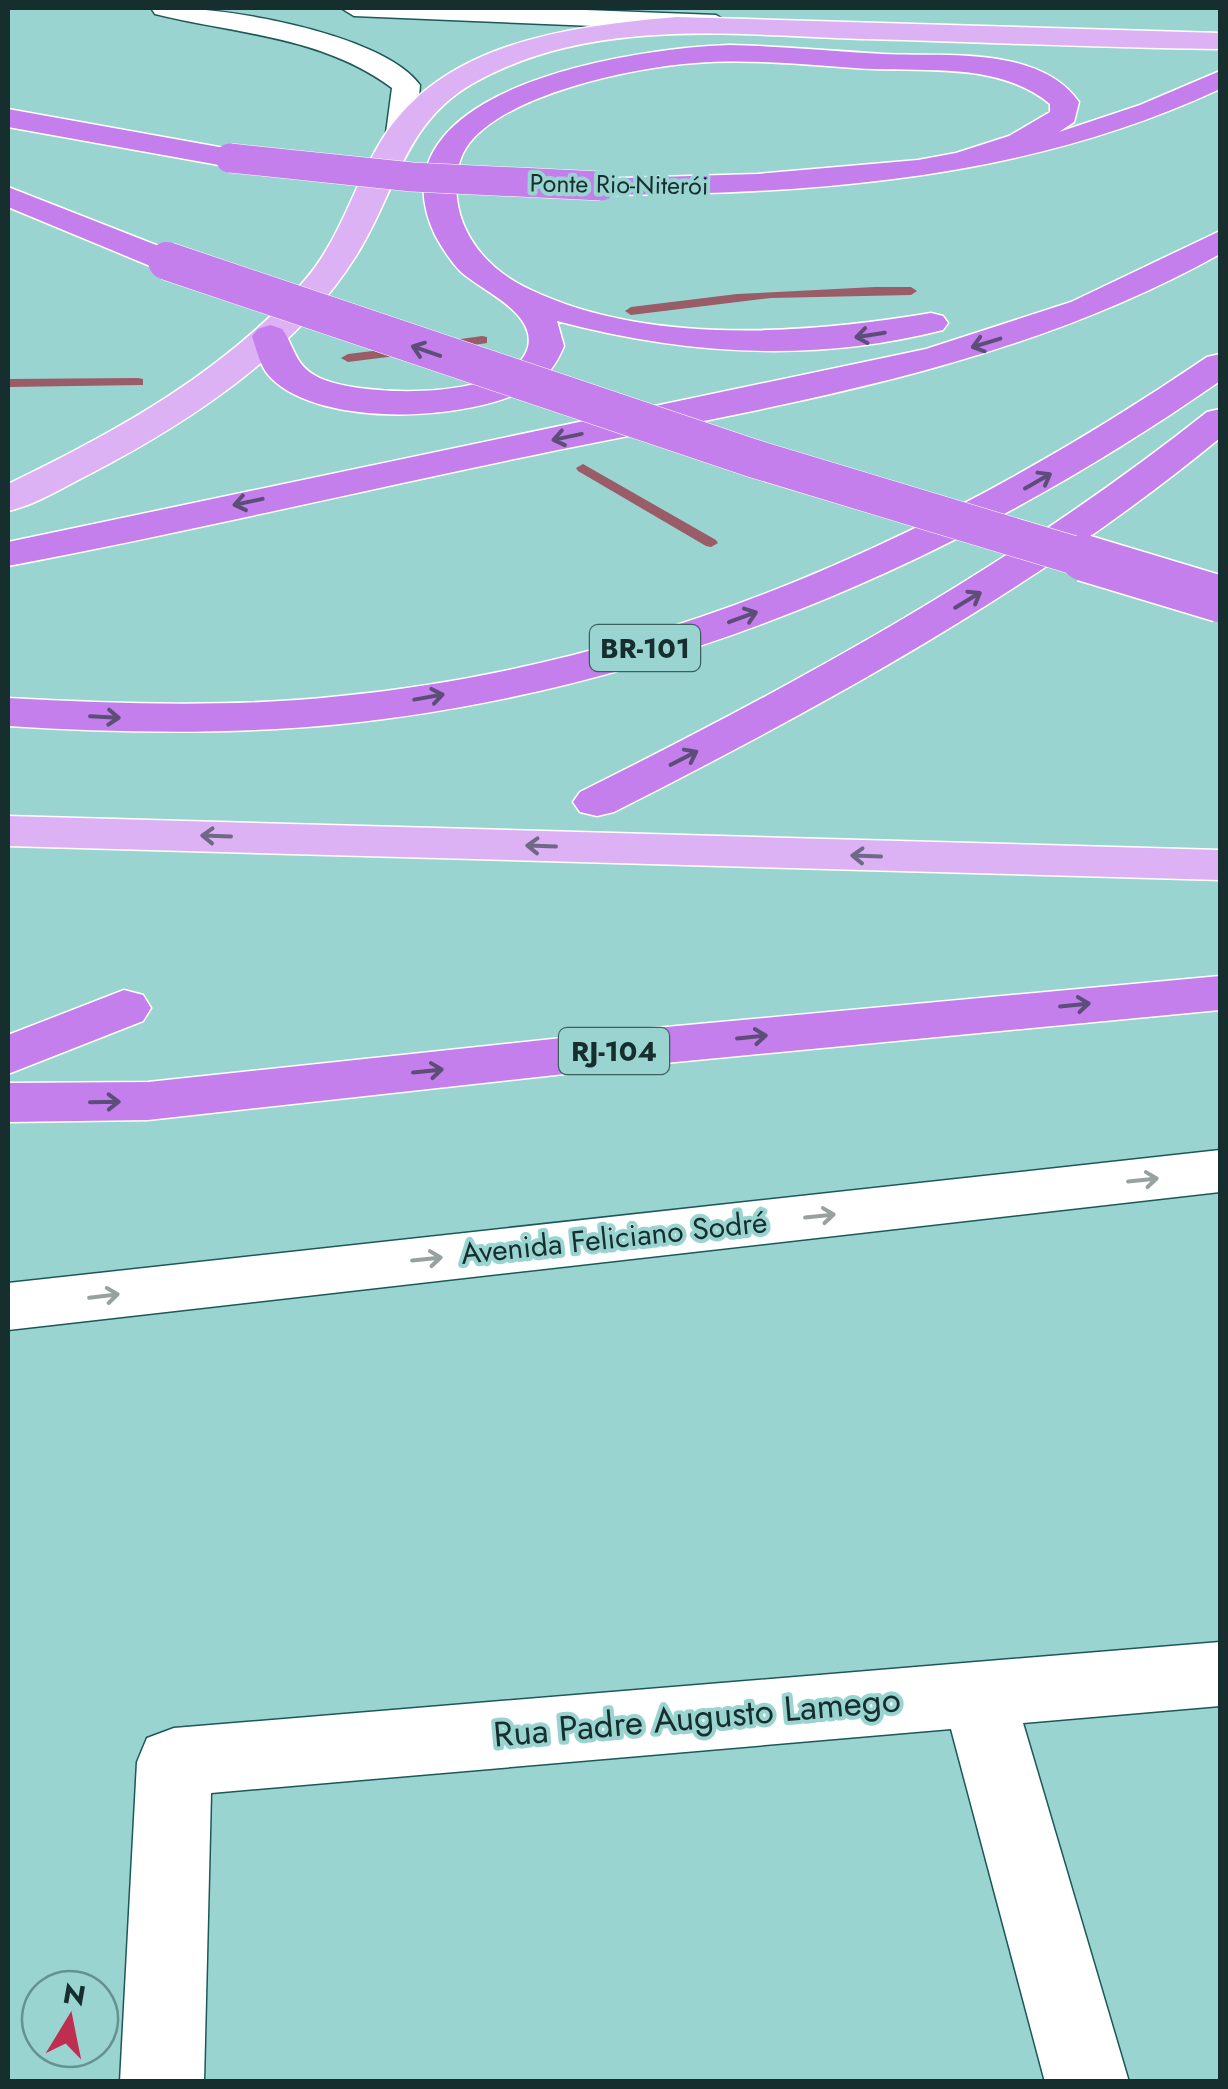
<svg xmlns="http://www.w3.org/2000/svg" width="1228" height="2089" viewBox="0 0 1228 2089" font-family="Jost,sans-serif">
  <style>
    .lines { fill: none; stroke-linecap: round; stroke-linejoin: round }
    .stream { fill: #9a5c66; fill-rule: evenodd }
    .street-casing { stroke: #1c5856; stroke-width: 3 }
    .secondary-casing { stroke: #1c5856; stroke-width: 3 }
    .primary-casing { stroke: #fff; stroke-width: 3 }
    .highway-casing { stroke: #fff; stroke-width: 3 }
    .street { fill: #fff; fill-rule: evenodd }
    .secondary { fill: #fff; fill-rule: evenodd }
    .primary { fill: #dcb2f4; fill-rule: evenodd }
    .highway { fill: #c47fec; fill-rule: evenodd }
    .highway-bridge-far2-casing { stroke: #fff; stroke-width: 30; stroke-linecap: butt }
    .highway-bridge-far1-casing { stroke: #fff; stroke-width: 39; stroke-linecap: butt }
    .highway-bridge-casing { stroke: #fff; stroke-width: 49; stroke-linecap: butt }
    .highway-bridge-far2 { stroke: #c47fec; stroke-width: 29 }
    .highway-bridge-far1 { stroke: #c47fec; stroke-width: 38 }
    .highway-bridge { stroke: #c47fec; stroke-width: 46 }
    .oneway { stroke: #5c4e79 }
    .oneway2 { stroke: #6f6987 }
    .oneway3 { stroke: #96a1a0 }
    .labels { text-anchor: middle; stroke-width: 8; stroke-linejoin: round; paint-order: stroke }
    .far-street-label { font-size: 25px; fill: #162e2d; stroke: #99d4d1 }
    .shield { fill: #99d4d1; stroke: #3d605e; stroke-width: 2.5 }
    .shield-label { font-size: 28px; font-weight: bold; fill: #162e2d }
    .street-label { font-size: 30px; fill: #162e2d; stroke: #99d4d1 }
    .near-street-label { font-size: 35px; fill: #162e2d; stroke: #99d4d1 }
  </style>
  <rect width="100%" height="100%" fill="#99d4d1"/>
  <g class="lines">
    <path class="stream" d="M875 287H911L917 291 911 295 771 298 631 315 625 311 631 307 737 294Z
      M482 336 487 337V343L440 350 434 346 440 342Z
      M406 347 412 351 411 354 348 362 341 358 348 354Z
      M138 378 143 379V385L8 387V379Z
      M583 464 716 540 718 543 711 547 706 546 578 471 576 468Z"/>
    <defs>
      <path id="street" d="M1220 1642V1706L1023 1723 1129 2082H1045L951 1729 211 1793 204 2082H120L137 1762 147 1738 174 1728Z"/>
      <path id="secondary" d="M151 8C213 4 382 32 420 85L416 133 411 139H391L386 133 392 88C322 36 236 34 155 14Z
        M341 8H533L716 15 729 23 716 31 354 16Z
        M1220 1150V1192L8 1330V1283Z"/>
      <path id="primary" d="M677 17 1220 33V49C1102 48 983 42 865 39 735 35 590 16 472 84 403 124 396 193 356 256 294 354 191 421 90 474 64 487 36 505 8 511V484C116 432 225 372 305 280 341 238 353 187 381 141 442 41 572 26 677 17Z
        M8 816 1220 850V880L8 846Z"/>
      <path id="highway" d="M729 45C780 46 832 51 883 54 943 57 1039 45 1079 102L1074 122 1059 132 1140 105 1220 71V89C1025 180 814 194 601 195L590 193 585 186 590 179 757 174 918 160 956 153 1009 136 1050 112V104C997 60 919 73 854 68 801 64 748 59 695 63 636 67 501 94 466 148 457 162 455 182 457 199 462 240 492 272 529 289 647 346 806 334 931 313L943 316 948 323 943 330C814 363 685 355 557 321L564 346C557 363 548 377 531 387 472 421 322 429 271 378 260 367 257 351 252 336L258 329 270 325 282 329C295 347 294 364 316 376 354 398 514 402 528 347 536 312 482 291 461 272 451 262 442 248 435 235 365 87 637 48 729 45Z
        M8 109 230 149 241 152 245 158 241 164 230 167 8 127Z
        M8 187 179 254 184 261 179 268H155L8 207Z
        M1220 231V254C1013 370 778 405 548 452 368 489 188 532 8 566V542L926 349 1071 302Z
        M1220 354V381C959 563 660 691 341 724 230 735 118 733 8 726V698C119 704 231 708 341 696 661 664 944 536 1207 357Z
        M1220 409V438C1035 590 827 704 614 812L597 816 580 812 573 802 580 792C801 682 1013 566 1207 412Z
        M1220 976V1010L655 1064 148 1120 8 1122V1083L148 1082 655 1028Z
        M124 990 143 995 151 1008 143 1021 8 1074V1035Z"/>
    </defs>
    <use href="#street" class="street-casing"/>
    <use href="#secondary" class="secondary-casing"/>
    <use href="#primary" class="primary-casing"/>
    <use href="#highway" class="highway-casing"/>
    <use href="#street" class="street"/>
    <use href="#secondary" class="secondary"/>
    <use href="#primary" class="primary"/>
    <use href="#highway" class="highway"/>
    <defs>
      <path id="highway-bridge-far2" d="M230 158 412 177 601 186"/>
      <path id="highway-bridge-far1" d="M167 261 752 458 1093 561"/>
      <path id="highway-bridge" d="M1084 558 1220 599"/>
    </defs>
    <use href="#highway-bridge-far2" class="highway-bridge-far2-casing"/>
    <use href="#highway-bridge-far1" class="highway-bridge-far1-casing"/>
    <use href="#highway-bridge" class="highway-bridge-casing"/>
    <use href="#highway-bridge-far2" class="highway-bridge-far2"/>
    <use href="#highway-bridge-far1" class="highway-bridge-far1"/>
    <use href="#highway-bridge" class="highway-bridge"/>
  </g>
  <defs><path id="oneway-shaft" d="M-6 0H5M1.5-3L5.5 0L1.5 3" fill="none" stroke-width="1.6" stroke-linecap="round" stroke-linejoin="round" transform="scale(2.5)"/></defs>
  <g class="oneway">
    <use href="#oneway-shaft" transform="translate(870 335) rotate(171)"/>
    <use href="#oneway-shaft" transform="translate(986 343) rotate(163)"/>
    <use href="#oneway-shaft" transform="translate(426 351) rotate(-161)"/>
    <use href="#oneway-shaft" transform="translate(567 437) rotate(168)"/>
    <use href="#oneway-shaft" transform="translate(1038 481) rotate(-30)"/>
    <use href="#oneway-shaft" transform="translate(248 502) rotate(168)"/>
    <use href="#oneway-shaft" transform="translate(968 600) rotate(-31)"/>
    <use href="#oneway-shaft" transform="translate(743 617) rotate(-20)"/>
    <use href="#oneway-shaft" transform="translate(429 697) rotate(-10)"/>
    <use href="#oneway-shaft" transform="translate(105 717) rotate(3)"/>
    <use href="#oneway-shaft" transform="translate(684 758) rotate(-27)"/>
    <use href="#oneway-shaft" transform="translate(1075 1005) rotate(-6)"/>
    <use href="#oneway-shaft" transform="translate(752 1037) rotate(-6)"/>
    <use href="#oneway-shaft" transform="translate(428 1071) rotate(-6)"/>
    <use href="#oneway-shaft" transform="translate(105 1102) rotate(-1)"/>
  </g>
  <g class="oneway2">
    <use href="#oneway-shaft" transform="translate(216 836) rotate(-178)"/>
    <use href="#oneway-shaft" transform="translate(541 846) rotate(-178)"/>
    <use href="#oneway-shaft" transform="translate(866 856) rotate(-178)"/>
  </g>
  <g class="oneway3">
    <use href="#oneway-shaft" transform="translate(1143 1180) rotate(-6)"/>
    <use href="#oneway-shaft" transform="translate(820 1216) rotate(-6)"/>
    <use href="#oneway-shaft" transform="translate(427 1259) rotate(-6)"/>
    <use href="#oneway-shaft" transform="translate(104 1296) rotate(-7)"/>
  </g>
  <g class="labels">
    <g class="far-street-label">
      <text transform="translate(619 184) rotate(1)" y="9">Ponte Rio-Niterói</text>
    </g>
    <g class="shield">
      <rect x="590" y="625" width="110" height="46" rx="8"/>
      <rect x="559" y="1028" width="110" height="46" rx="8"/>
    </g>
    <g class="shield-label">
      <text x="645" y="658">BR-101</text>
      <text x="614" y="1061">RJ-104</text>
    </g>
    <g class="street-label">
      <text transform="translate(614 1238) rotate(-6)" y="10">Avenida Feliciano Sodré</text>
    </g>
    <g class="near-street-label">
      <text transform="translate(697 1717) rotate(-5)" y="12">Rua Padre Augusto Lamego</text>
    </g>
  </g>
  <rect width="1228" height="2089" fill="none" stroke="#162e2d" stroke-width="20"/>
  <g transform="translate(70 2019) rotate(10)"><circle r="48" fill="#99d4d1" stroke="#65928f" stroke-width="2.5"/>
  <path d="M0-8L18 38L0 25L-18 38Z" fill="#be2e51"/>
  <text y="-15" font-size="28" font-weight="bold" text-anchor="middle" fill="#162e2d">N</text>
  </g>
</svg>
